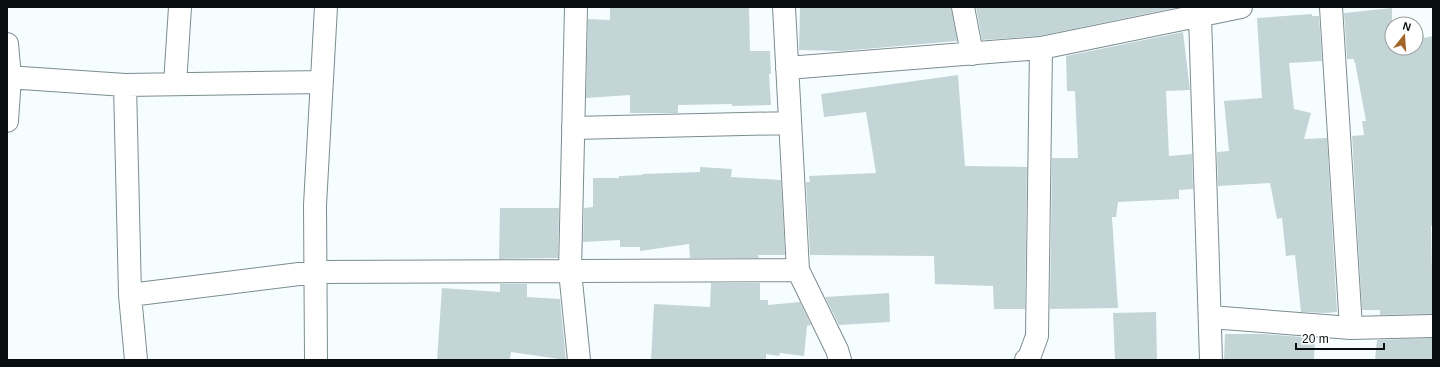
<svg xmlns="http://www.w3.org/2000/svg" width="1440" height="367" viewBox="0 0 1440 367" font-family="Helvetica,sans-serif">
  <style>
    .building { fill: #c4d5d8 }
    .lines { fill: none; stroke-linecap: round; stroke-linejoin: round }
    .minor-casing { stroke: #7c8c90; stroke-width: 24 }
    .minor { stroke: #fff; stroke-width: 22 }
  </style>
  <rect width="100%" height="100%" fill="#f6fdfe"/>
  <path class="building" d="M610 7H749L750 51H770L771 74H769L771 105 732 106V104L678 105V113H630V95L586 98 588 19 610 20Z
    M800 7 875 8V7H951L957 41 842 51 799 50Z
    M976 7H1179L1039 36 982 40Z
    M1392 8V48H1416V29L1422 28 1424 38 1433 36V226H1431L1433 314 1380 315V310H1362L1352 136 1364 135 1362 121H1366L1355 62H1354V59H1347L1344 13Z
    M1312 14V16H1319L1322 61 1289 63 1294 109 1311 113 1304 139 1327 138 1337 312 1325 313 1301 312 1295 255 1286 256 1282 218 1277 219 1270 183 1218 186 1217 152 1229 151 1224 101 1262 98 1257 18Z
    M1183 32 1190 90 1166 91 1169 156 1192 154 1193 189 1179 190V199L1118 202 1116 217H1112L1118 308 1050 309 1052 158H1078L1075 91H1067L1066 56Z
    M958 75 965 166 1027 167 1025 309H994L993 286 935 284 934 256 810 255 806 182H810L809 176 876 173 866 112 824 117 821 94Z
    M700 167 732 169 731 177 781 180 785 255H758L759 258H690L689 244 640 251V247H620V240L583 242 584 208 593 207V178H619V176L642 175V174L700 172Z
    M500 208H559L558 258 499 259Z
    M711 283H760V300H768V305L800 302 811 325 807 326 804 356 780 353 779 356 766 354V360H651L654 304 710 307Z
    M500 284H527V297L560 299 566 360 511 352 510 360H437L442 288 500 292Z
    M889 293 890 322 839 325 825 297Z
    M1156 312 1157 360H1115L1113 313Z
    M1225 334H1264L1315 338 1314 360H1224Z
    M1433 338V360H1375L1377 340Z"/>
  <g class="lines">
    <defs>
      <path id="minor" d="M576 7 570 271 579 360
        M784 7 798 270 837 350 840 360
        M963 7 972 54
        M1331 7 1351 328
        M1200 16 1211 360
        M7 44 10 77 7 121
        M787 68 1041 48 1241 7
        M7 77 125 85 322 82
        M175 84 180 7
        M125 85 130 295 136 360
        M573 128 790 123
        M130 295 315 272 798 270
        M1210 317 1351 328 1433 326
        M316 360 315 205 326 7
        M1026 360 1029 358 1037 336 1041 48"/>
    </defs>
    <use href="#minor" class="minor-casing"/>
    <use href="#minor" class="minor"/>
  </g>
  <rect width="1440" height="367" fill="none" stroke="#080e0f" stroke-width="16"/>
  <g transform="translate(1404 36) rotate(17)"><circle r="19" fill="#ffffff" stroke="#9c9f9f"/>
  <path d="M0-3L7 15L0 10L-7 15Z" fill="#a2652a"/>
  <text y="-6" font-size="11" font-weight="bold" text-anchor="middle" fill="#080e0f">N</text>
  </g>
  <path d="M1296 343v6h88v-6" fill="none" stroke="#080e0f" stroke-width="2"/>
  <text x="1302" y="343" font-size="12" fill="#080e0f" stroke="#ffffff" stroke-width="3" paint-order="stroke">20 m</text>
</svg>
